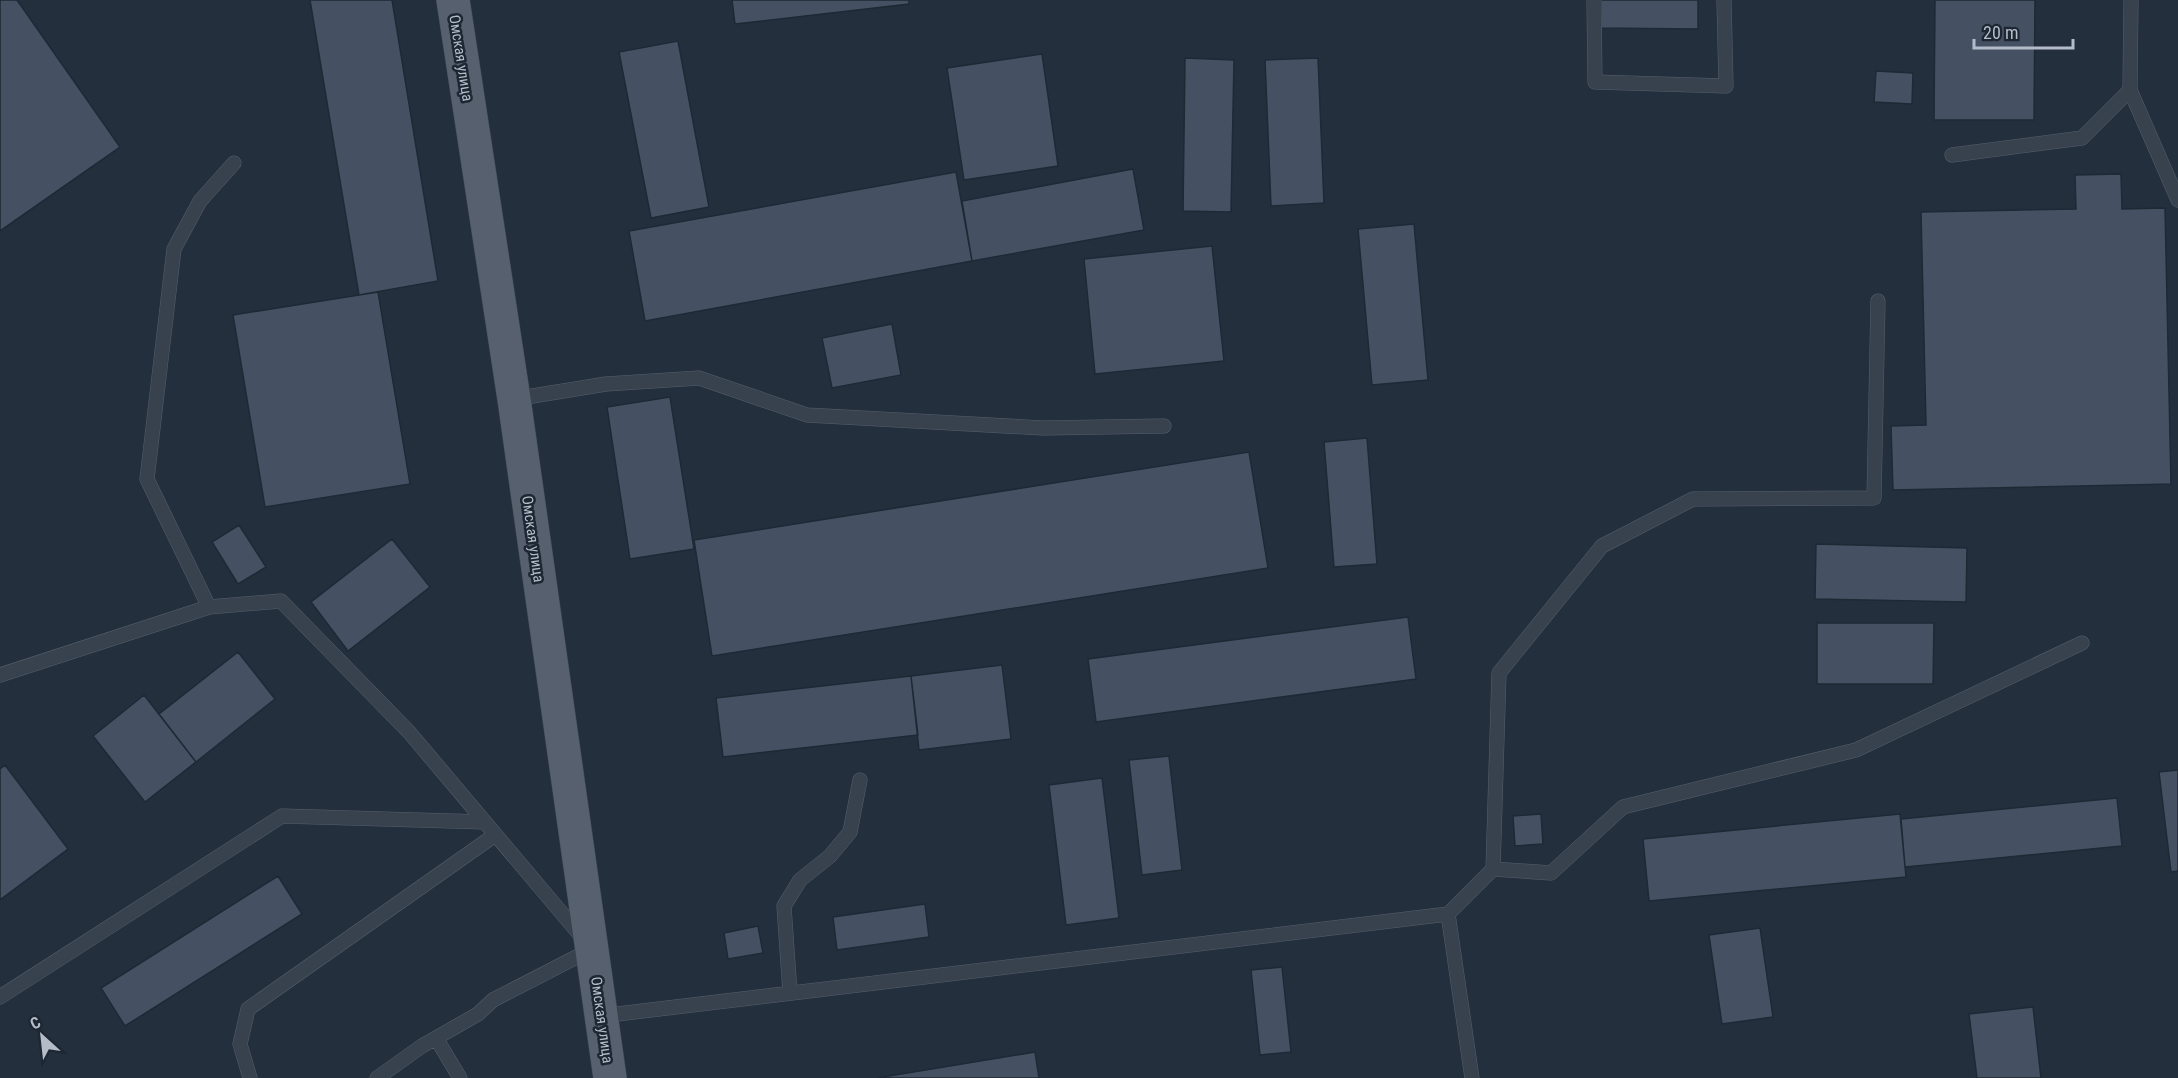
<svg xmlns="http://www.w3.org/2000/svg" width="2178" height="1078" viewBox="0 0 2178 1078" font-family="'Roboto Condensed',sans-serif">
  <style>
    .building { fill: #455162; stroke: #1f2835; stroke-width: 1.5 }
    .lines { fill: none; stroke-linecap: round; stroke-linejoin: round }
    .service-casing { stroke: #565f6c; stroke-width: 15 }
    .primary-casing { stroke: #414a57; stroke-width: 34 }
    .service { stroke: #38414e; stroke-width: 14 }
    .primary { stroke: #56606e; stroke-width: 33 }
    .labels { text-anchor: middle; stroke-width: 5; stroke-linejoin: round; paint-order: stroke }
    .street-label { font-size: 15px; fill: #b4bcc9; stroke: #1d2633 }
  </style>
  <rect width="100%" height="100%" fill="#242f3e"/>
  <path class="building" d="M0 0H17L120 147 0 231Z
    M310 0H392L438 281 359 295Z
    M732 0H909V4L735 24Z
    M1601 0H1698V29L1601 28Z
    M1935 0H2035L2034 120H1934Z
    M678 41 709 207 651 218 619 52Z
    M1042 54 1058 166 964 180 947 68Z
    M1185 58 1234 60 1231 212 1183 211Z
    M1318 58 1324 203 1271 206 1265 60Z
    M1876 71 1913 73 1912 104 1874 102Z
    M1133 169 1144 230 972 261 962 201Z
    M956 172 972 261 645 321 629 231Z
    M2121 174 2122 209 2165 208 2171 484 1893 490 1891 426 1926 425 1921 212 2076 209 2075 175Z
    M1414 224 1428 380 1372 385 1358 229Z
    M1212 246 1224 361 1095 374 1084 259Z
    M378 292 410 484 265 507 233 315Z
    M892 324 901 375 832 388 822 338Z
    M670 397 694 549 630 559 607 407Z
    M1367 438 1377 564 1334 567 1324 442Z
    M1249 452 1268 568 712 656 694 540Z
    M239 525 266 567 238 584 212 542Z
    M392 539 430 587 348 651 311 602Z
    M1816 544 1967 548 1966 602 1815 599Z
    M1408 617 1416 679 1096 722 1088 659Z
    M1817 623H1934L1933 684H1817Z
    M238 652 275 699 196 762 159 714Z
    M1002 665 1011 739 919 750 911 676Z
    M911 676 918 735 723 757 716 698Z
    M144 695 196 762 145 802 93 736Z
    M1169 756 1182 870 1142 875 1129 760Z
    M5 765 68 849 0 900V769Z
    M2178 770V871L2171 872 2159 772Z
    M1102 778 1119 918 1066 925 1049 785Z
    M2117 798 2122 846 1905 867 1901 819Z
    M1541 814 1543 844 1515 846 1513 816Z
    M1900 814 1906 877 1649 901 1643 839Z
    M278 876 302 914 125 1026 101 988Z
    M925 904 929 937 837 950 833 917Z
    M758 926 763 953 728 959 724 933Z
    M1760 928 1773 1017 1722 1024 1709 935Z
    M1282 967 1291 1052 1260 1055 1251 970Z
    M2033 1007 2041 1078H1977L1969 1014Z
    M1035 1052 1039 1078H877Z"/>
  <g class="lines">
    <defs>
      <path id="service" d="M1594 0 1595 82 1726 86 1724 0
        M2131 0 2130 90 2178 200
        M1952 155 2082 138 2130 90
        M514 399 606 384 699 378 807 415 1043 428 1164 426
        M209 607 147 479 174 249 200 201 234 163
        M0 675 209 607 281 601 409 732 592 949 493 1000 478 1014 422 1046 377 1078
        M1493 869 1551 873 1623 807 1856 750 2082 643
        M1448 914 1472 1078
        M790 993 784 906 800 880 830 856 850 832 860 780
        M0 997 282 816 485 822
        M601 1016 1448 914 1493 869 1499 673 1602 546 1693 499 1874 498 1878 301
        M436 1038 460 1078
        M250 1078 240 1044 248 1009 495 835"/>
      <path id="primary" d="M453 0 514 399 610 1078"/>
    </defs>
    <use href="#service" class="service-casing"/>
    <use href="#primary" class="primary-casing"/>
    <use href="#service" class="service"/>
    <use href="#primary" class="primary"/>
  </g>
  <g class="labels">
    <g class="street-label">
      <text transform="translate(461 58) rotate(81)" y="5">Омская улица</text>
      <text transform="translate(533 539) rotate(82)" y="5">Омская улица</text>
      <text transform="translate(602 1020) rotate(82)" y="5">Омская улица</text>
    </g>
  </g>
  <g transform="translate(42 1036) rotate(333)" stroke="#1d2633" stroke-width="4.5" paint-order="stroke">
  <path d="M0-4.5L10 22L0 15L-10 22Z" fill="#b4bcc9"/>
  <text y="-9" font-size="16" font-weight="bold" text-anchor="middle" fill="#b4bcc9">С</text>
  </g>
  <path d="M1974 39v9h99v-9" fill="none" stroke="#b4bcc9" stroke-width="3"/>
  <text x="1983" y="39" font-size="18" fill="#b4bcc9" stroke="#1d2633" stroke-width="4.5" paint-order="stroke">20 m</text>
</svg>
